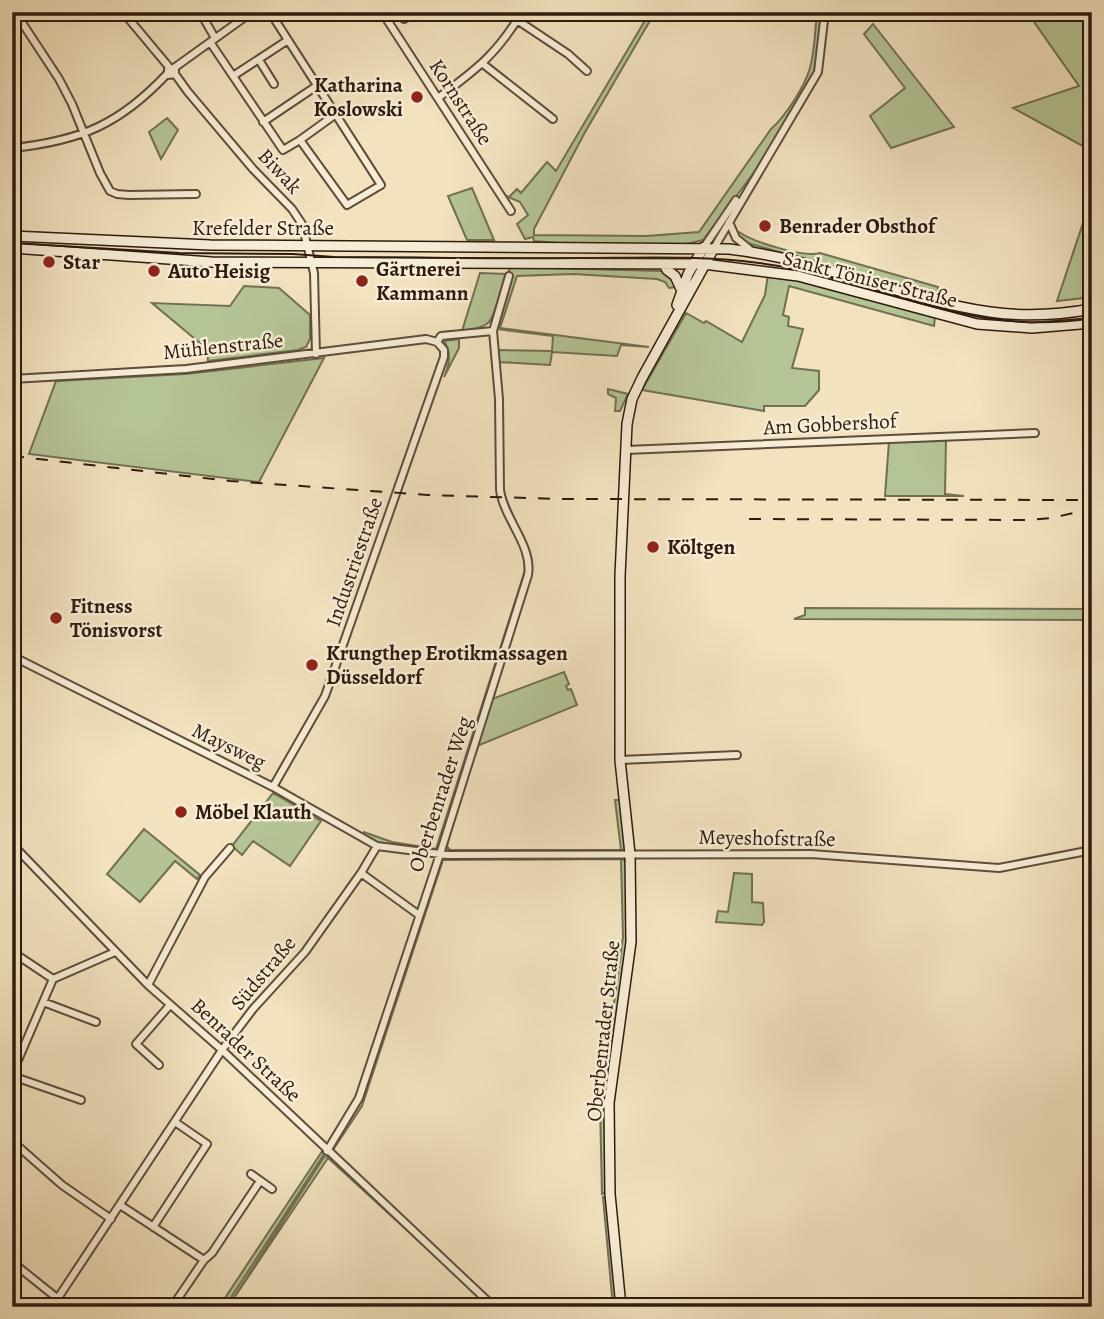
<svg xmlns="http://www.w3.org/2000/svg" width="1104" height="1319" viewBox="0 0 1104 1319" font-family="Alegreya,serif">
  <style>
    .green { fill: #b5c495; stroke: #717052; stroke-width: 2 }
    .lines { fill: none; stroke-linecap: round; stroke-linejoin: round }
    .street-casing { stroke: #5e4d3b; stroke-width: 10 }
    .secondary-casing { stroke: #2d1b0f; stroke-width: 12 }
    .street { stroke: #f7ecd5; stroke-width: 6 }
    .secondary { stroke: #f7ecd5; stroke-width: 9 }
    .tram { stroke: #2d1b0f; stroke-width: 2 }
    .rail { stroke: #2d1b0f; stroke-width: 2; stroke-dasharray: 12 12; stroke-linecap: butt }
    .poi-dot { fill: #8f2418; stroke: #f7ecd5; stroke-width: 2.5 }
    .labels { text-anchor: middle; stroke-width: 5; stroke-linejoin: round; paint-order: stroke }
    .poi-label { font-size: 21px; font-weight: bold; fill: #2d1b0f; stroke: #f7ecd5; text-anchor: start }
    .street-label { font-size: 21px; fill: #2d1b0f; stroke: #f7ecd5 }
  </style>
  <rect width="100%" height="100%" fill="#f2e2be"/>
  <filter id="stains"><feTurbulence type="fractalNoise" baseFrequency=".00286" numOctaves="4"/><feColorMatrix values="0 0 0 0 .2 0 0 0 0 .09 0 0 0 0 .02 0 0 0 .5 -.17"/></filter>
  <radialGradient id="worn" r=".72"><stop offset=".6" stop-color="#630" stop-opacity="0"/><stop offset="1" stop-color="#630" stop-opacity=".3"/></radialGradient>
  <path class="green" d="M650 12H655L584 134 534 229V235L646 236 699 232 771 129C785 117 805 86 810 68 815 50 815 30 817 12H823L816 68 812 80 762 162 703 240 686 244H572L534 241 533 237 525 239 517 224 528 215 520 202 506 196 509 197 517 189 521 193 547 162 556 171Z
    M1027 12H1092V151L1013 108 1079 86Z
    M873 24 954 127 891 148 870 116 905 88 864 34Z
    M167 118 178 130 161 159 149 132Z
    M472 188 494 240H467L448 196Z
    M1092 196V297L1057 301Z
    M735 232H739C753 242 805 258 820 253L938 287 937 297 744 242Z
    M510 267 661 271 669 274 677 287 669 288 665 282 657 279 573 274 517 276 500 328 649 347 621 345 617 356 552 352 550 365 498 362 497 350 552 351 553 336 497 329 502 294C487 320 500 325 462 331L480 273 508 274Z
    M768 274 798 279 935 317 934 326 789 286 783 315 789 317 788 326 803 329 792 368 819 371V390L805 406H764V411L642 390 686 313 704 323 706 321 742 342 765 295Z
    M244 286 279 288 310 315V339L306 347 298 350 208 361 207 349 152 303 230 306Z
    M459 339V348L444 377C449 365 452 353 444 341Z
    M324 358 259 482 29 454 56 381 186 374Z
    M608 389 628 394 620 411H615L616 398 608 394Z
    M946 439 945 494 964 496H885L889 441Z
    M528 561 525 578 440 847 436 851 377 843 363 835 364 832 392 842 436 849Z
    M805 608 1092 609V620L794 619 805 615Z
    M564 672 569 684 566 686 568 690 571 689 577 705 477 746 492 699Z
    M467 777 448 841 447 846 450 850H621L615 800H620L627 844 624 850 567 852H451L446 847V840Z
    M273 793 321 821 290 866 253 841 242 855 232 846Z
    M144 829 200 875 197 879 175 861 140 902 107 874Z
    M448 857 621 858 628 863V939L606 1105 607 1192 602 1194 600 1105 623 937 621 859 443 860 362 1106 333 1150V1145L359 1104 438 864Z
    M734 873 752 874V902L763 903 764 922 762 925 716 922 718 911 728 912Z
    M323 1150 324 1154 225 1307H219Z
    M329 1156 491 1307 328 1158 228 1307 324 1157Z
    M603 1197 608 1198 619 1307H613Z"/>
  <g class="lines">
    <defs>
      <path id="street" d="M15 12 59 79 72 104 100 173 110 191 117 194 129 195 196 194
        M123 12 169 67
        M200 12 215 38
        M270 12 381 185 347 205 300 140 336 114
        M382 12 511 211
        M404 19 418 12
        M517 20 568 54 587 71
        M210 42 283 150 300 140
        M259 60 274 84
        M483 64 553 119
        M174 68 252 12
        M175 74 168 75V69H175V74L188 92 253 169 292 209 302 224 314 273 316 354
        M233 76 288 40
        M438 98C477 69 497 54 522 12
        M263 122 318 85
        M12 148C81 141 120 124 167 74
        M729 222 736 238 753 252
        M704 247 736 200
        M714 248 818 72 825 12
        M437 342 441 336 493 331
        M12 379 186 369 426 339 437 342
        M626 450 1035 433
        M12 656 273 787 377 846 448 855 811 854 999 868 1092 850
        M620 760 737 755
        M273 787 325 696 444 357V350L437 342
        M12 844 148 985 222 1050 494 1307
        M361 873 419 915
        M12 958 20 957 53 979
        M148 985 205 877 230 848
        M43 1002 96 1022
        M159 1065 136 1044 170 1005
        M12 1074 53 979 115 952
        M12 1076 81 1100
        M12 1141 62 1185 111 1219
        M327 1151 359 1098 440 854 528 575C533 546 504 519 500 490L499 399 493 331 509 276
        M251 1174 272 1189
        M120 1205 204 1260
        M153 1227 207 1144 175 1122
        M12 1262 57 1298
        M52 1307 222 1050 253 1009 305 952 361 873 377 846
        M172 1307 204 1260 212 1253 260 1181"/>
      <path id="secondary" d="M12 236 210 245 729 249C819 259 901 299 990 312 1024 317 1058 315 1092 309
        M12 248 211 262 704 264 798 276 977 324 1032 328 1092 323
        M664 264 667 270 675 276 682 291
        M677 305 688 274 704 247
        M621 1307 610 1194 609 1103 631 942 630 854 620 760V576L627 424 632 399 642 378 714 248"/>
    </defs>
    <use href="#street" class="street-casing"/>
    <use href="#secondary" class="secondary-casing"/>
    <use href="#street" class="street"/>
    <use href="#secondary" class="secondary"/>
    <path class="tram" d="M12 243 179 253 293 254 334 257C415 257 497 259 579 258 639 258 698 255 759 263 877 278 967 339 1092 318"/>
    <path class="rail" d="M12 456 230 481 428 495 560 499 1092 500
      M749 519 1027 520 1051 518 1092 509"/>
  </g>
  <g class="poi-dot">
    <circle cx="417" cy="97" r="7"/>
    <circle cx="765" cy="226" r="7"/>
    <circle cx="49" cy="262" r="7"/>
    <circle cx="154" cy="271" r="7"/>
    <circle cx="362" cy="281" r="7"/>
    <circle cx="653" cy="547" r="7"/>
    <circle cx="56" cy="618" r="7"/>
    <circle cx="312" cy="665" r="7"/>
    <circle cx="181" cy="812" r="7"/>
  </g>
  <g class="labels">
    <g class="poi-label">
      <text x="403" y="92" text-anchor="end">Katharina<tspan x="403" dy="24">Koslowski</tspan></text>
      <text x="779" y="233">Benrader Obsthof</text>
      <text x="63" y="269">Star</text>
      <text x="376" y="276">Gärtnerei<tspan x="376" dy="24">Kammann</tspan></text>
      <text x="168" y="278">Auto Heisig</text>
      <text x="667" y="554">Költgen</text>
      <text x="70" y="613">Fitness<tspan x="70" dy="24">Tönisvorst</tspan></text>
      <text x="326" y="660">Krungthep Erotikmassagen<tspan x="326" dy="24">Düsseldorf</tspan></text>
      <text x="195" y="819">Möbel Klauth</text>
    </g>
    <g class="street-label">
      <text transform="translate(461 102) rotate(57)" y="7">Kornstraße</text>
      <text transform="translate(280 171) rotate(47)" y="7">Biwak</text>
      <text x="263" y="235">Krefelder Straße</text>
      <text transform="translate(870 279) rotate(14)" y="7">Sankt Töniser Straße</text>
      <text transform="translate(223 346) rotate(-6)" y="7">Mühlenstraße</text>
      <text transform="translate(830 424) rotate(-3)" y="7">Am Gobbershof</text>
      <text transform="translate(354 562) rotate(-71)" y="7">Industriestraße</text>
      <text transform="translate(229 746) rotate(26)" y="7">Maysweg</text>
      <text transform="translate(440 794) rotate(-72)" y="7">Oberbenrader Weg</text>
      <text transform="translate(767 838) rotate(1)" y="7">Meyeshofstraße</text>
      <text transform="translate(263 973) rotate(-50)" y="7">Südstraße</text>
      <text transform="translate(603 1031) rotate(-84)" y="7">Oberbenrader Straße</text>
      <text transform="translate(246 1050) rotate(43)" y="7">Benrader Straße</text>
    </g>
  </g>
  <rect width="1104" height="1319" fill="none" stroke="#f2e2be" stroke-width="42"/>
  <rect x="14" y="14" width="1076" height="1291" fill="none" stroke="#2d1b0f" stroke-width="3.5"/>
  <rect x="21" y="21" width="1062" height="1277" fill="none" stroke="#2d1b0f" stroke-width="2"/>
  <rect width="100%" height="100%" filter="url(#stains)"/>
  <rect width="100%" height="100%" fill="url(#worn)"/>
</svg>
